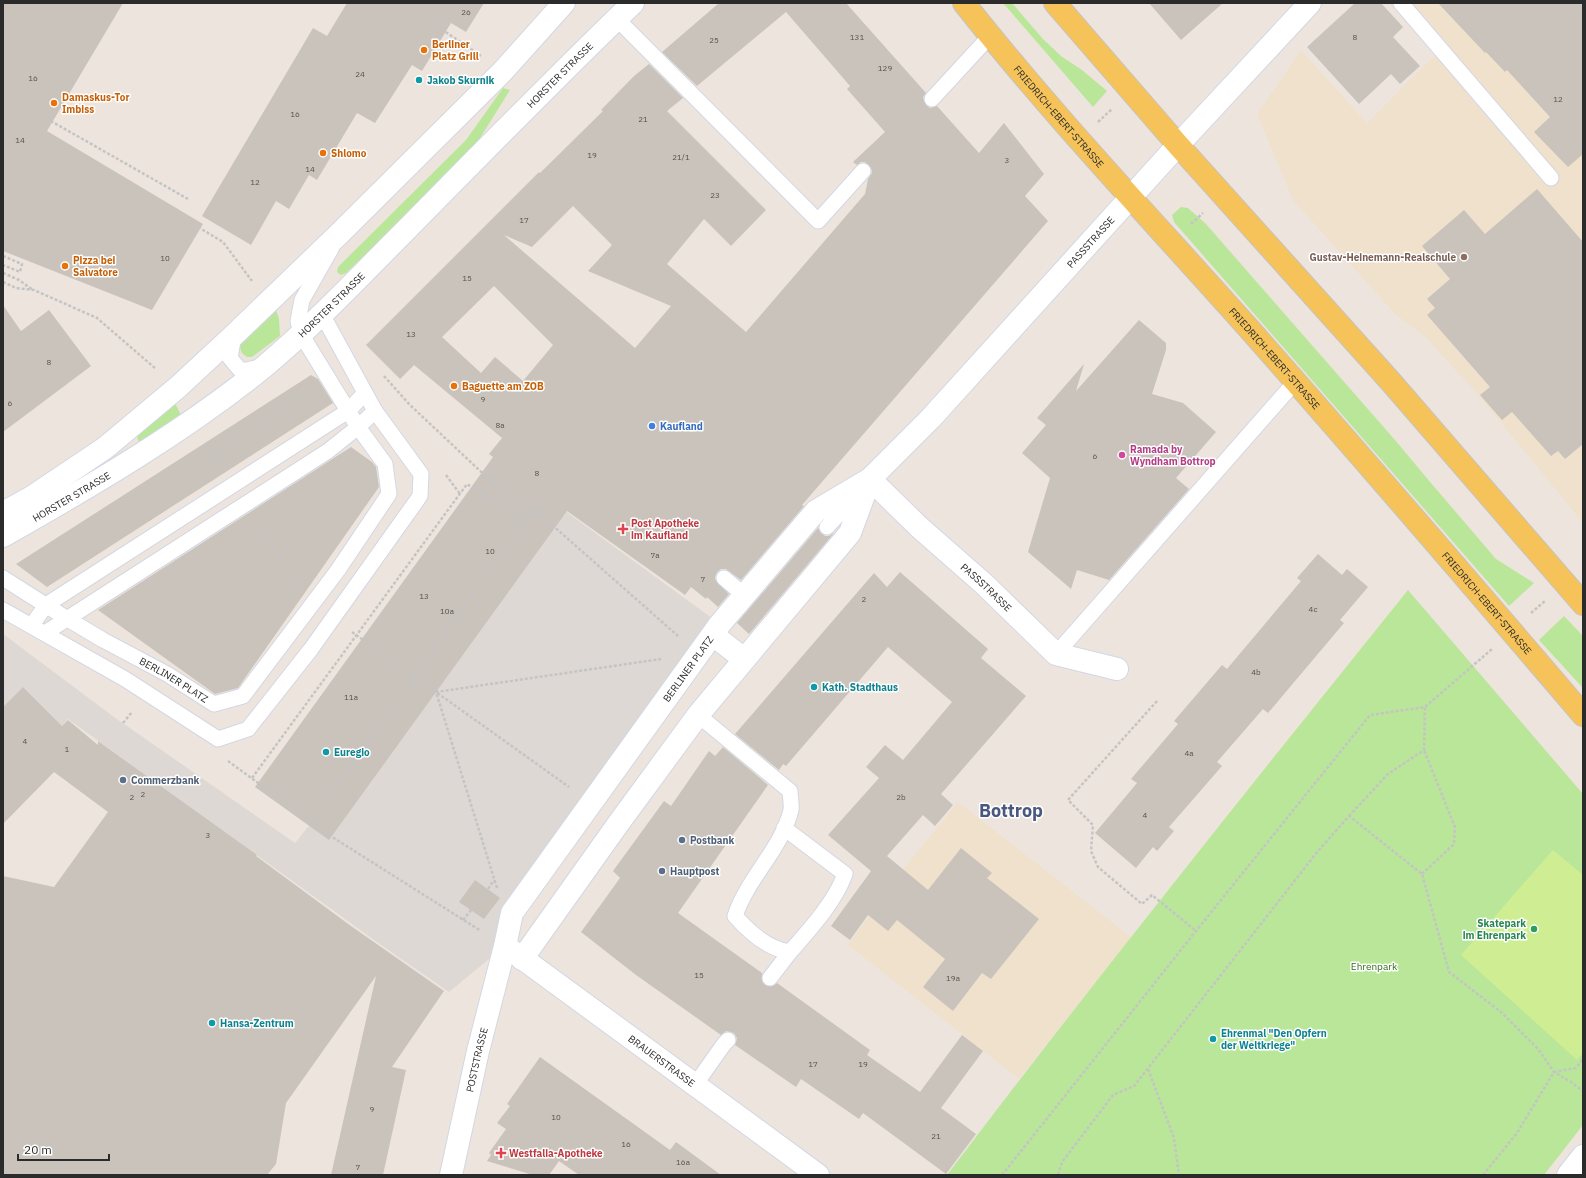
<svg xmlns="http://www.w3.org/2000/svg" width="1586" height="1178" viewBox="0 0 1586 1178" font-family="'IBM Plex Sans',sans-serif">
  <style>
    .education { fill: #efe1cc }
    .green { fill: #b9e698 }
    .pitch { fill: #cfed93 }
    .plaza { fill: #ddd8d4 }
    .building { fill: #c9c3bb; fill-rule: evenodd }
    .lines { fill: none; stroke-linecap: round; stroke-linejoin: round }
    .lane-casing { stroke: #d2d7e4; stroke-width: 17 }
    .street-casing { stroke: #d2d7e4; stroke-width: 24 }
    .secondary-casing { stroke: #d2d7e4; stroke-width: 24 }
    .primary-casing { stroke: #c4c4c4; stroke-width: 24 }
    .path { stroke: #c4c4c4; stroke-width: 2.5; stroke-dasharray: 3 2; stroke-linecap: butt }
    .lane { stroke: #fff; stroke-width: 15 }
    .street { stroke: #fff; stroke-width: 22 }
    .secondary { stroke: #fff; stroke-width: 22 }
    .primary { stroke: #f5c35a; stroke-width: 22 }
    .food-dot { fill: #e8710a; stroke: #fff; stroke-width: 1.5 }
    .culture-dot { fill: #0f9aa8; stroke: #fff; stroke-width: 1.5 }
    .education-dot { fill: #8d6e63; stroke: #fff; stroke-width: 1.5 }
    .shop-dot { fill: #3f7fe0; stroke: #fff; stroke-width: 1.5 }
    .hotel-dot { fill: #d1479c; stroke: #fff; stroke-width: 1.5 }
    .health-dot { fill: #e0444e; stroke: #fff; stroke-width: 1.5 }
    .service-dot { fill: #5c6f8a; stroke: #fff; stroke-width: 1.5 }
    .leisure-dot { fill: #2e9e5b; stroke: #fff; stroke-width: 1.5 }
    .labels { text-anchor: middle; stroke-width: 3; stroke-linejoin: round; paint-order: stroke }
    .number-label { font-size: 8px; fill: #52514f }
    .food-label { font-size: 10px; font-weight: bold; fill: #c56008; stroke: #fff; text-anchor: start }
    .street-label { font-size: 10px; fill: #2b2b2b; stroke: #fff }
    .culture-label { font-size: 10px; font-weight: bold; fill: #0d838f; stroke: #fff; text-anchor: start }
    .education-label { font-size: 10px; font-weight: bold; fill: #785e54; stroke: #fff; text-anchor: end }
    .shop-label { font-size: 10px; font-weight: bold; fill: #366cbe; stroke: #fff; text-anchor: start }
    .hotel-label { font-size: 10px; font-weight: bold; fill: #b23c85; stroke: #fff; text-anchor: start }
    .health-label { font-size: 10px; font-weight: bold; fill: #be3a42; stroke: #fff; text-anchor: start }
    .service-label { font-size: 10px; font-weight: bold; fill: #4e5e75; stroke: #fff; text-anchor: start }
    .leisure-label { font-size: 10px; font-weight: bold; fill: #27864d; stroke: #fff; text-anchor: end }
    .park-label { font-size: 10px; fill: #316c18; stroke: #fff }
    .town-label { font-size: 18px; font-weight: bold; fill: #4a587e; stroke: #fff }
  </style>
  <rect width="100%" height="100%" fill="#ede5dd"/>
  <path class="education" d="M1389 3H1583V523L1476 392 1424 336 1396 315 1293 200 1257 114 1301 50 1367 123 1435 55Z
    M958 802 1131 937 1019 1079 848 945 904 868Z"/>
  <path class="green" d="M1003 3H1012L1043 39 1061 56 1082 70 1107 91 1093 107Z
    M503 88 510 90 470 154 346 273 341 275 337 272 338 267 466 140Z
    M1181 207 1188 208 1206 224 1395 440 1431 483 1496 559 1534 583 1509 606 1174 222 1172 215Z
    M276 310 279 319 280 336 252 357H247L243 354C241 352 240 348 240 345 241 334 266 315 276 310Z
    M175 403 181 415 140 443 138 440 137 435Z
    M1408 590 1583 794V1125L1544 1175H947C1097 977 1253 783 1408 590Z
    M1564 616 1583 636V688L1539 640Z"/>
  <path class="pitch" d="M1553 850 1583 875V1053L1577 1060 1461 955Z"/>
  <path class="plaza" d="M564 510 720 624 512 913 505 946 449 992 381 945 68 719 62 726 23 687 3 707V634L114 717 295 843Z"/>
  <path class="building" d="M3 3H123L47 131 203 224 152 310 3 251Z
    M347 3H484L466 32 451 23 422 71 412 65 375 123 357 113 317 180 309 175 289 209 276 201 251 245 202 216 313 28 327 36Z
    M719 3H846L926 93 923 97 926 105 930 108 937 106 979 153 1004 123 1044 174 1025 196 1048 221 802 505 804 506 741 580 726 569H721L717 572 715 577 716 581 729 594 718 607 707 597 706 599 691 587 685 595 567 511 329 840 255 787 493 457 489 454 502 438 414 365 400 379 366 345 539 172 540 173 603 111 601 110 634 76 649 64 683 98 667 111 766 210 731 246 704 219 667 264 746 332 865 194 868 179 872 173 871 168 865 162H861L857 165 853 162 885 132 847 89 850 86 786 12 697 86 662 52ZM573 206 612 245 588 271 671 306 635 348 504 235 532 247ZM494 286 553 345 523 381 495 357 481 373 442 337Z
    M1149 3H1223L1181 40Z
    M1355 3H1381L1403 27 1393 37 1420 66 1400 84 1391 74 1359 104 1307 47Z
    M1438 3H1583V154L1568 167 1534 132 1550 117 1507 70 1505 72 1486 52 1485 53Z
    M1537 189 1583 242V444L1565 459 1558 451 1551 456 1512 412 1502 420 1480 395 1490 387 1427 315 1435 308 1427 299 1450 279 1422 246 1464 210 1485 234Z
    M3 305 21 331 49 310 91 366 3 432Z
    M1139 320 1166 343V350L1152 394 1183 403 1216 432 1176 478 1189 489 1109 580 1077 570 1071 589 1028 552 1050 478 1022 453 1046 425 1037 418 1084 364 1076 391Z
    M311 375 318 379 333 403 47 587 16 564Z
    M351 447 372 462 376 467 379 487 238 688 215 694 98 610Z
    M818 528 821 533 825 536H829L834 533 749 634 737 623Z
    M1318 554 1342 575 1347 569 1368 587 1340 620 1344 623 1268 713 1263 709 1217 762 1222 766 1169 827 1174 831 1157 851 1153 847 1136 868 1095 833 1137 783 1131 779 1178 724 1174 721 1222 665 1227 669 1301 581 1297 578Z
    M900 572 988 649 981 658 1026 696 941 794 953 805 935 826 923 815 887 856 928 890 961 848 992 873 987 878 1039 919 991 979 982 973 953 1011 923 987 945 959 897 920 888 931 868 915 850 940 831 926 871 871 828 835 879 778 866 767 885 745 903 760 952 702 888 647 786 766 783 764 779 770 735 734 874 573 887 587Z
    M23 687 62 726 68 720 98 745V741L257 855 256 856 351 926 444 991 392 1067 406 1070 383 1175H331L376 976 286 1103 276 1164 267 1175H3V876L54 887 108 812 54 772 3 824V707Z
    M723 747 768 785 678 913 762 973V981L765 985 773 986 777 983 870 1050 867 1055 920 1092 962 1035 983 1051 941 1108 976 1134 946 1174 863 1113 859 1119 801 1079 796 1087 735 1045 737 1038 734 1033 726 1031 721 1035 636 975 581 932 620 878 613 871 664 801 671 806 709 751 715 756Z
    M475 880 500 898 484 919 459 902Z
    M540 1057 670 1150 676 1142 721 1175H579L559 1161 549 1175H533L487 1161 491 1155 489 1153 506 1129 497 1123 510 1106 507 1104Z"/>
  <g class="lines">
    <defs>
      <g id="lane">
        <path d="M1401 3 1551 178"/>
        <path d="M617 19 818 221 863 171"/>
        <path d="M932 99 990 36"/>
        <path d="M234 335 230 358 241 371 261 367"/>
        <path d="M827 527 859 492"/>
        <path id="s1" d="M3 578 66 618 103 640 167 674 214 704 243 696 338 570 389 494 385 464 358 427 301 334 298 321 302 300 331 249"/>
        <path d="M724 578 744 595"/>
        <path d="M3 610 125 679 218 739 248 729 311 649 420 496 421 474 375 411 322 314"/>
        <path d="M32 625 46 605 348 411 364 394"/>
        <path d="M45 633 328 451 358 427 375 411"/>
        <path d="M1056 654 1295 382"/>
        <path d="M698 715 790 791C790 797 792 804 791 810 781 850 748 877 735 916 749 932 768 949 790 952 810 929 835 902 845 874L784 828"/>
        <path d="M770 978 790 952"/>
        <path d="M695 1085 724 1044 728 1040"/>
      </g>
      <g id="street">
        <path id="s2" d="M870 479 919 527 984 584 1056 654 1117 669"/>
        <path d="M713 635 744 659"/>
        <path id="s3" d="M511 950 818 1175"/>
        <path d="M522 959 618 824 698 715 850 533 870 479"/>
        <path id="s4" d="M451 1175 478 1051 505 946 512 913 720 624 816 511 870 479 931 418 1178 145 1310 3"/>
        <path d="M1568 1175 1583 1156"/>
      </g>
      <g id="secondary">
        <path d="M3 513 32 497 105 448 178 387 234 335 339 234 503 71 564 3"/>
        <path id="s5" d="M3 536C93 485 185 431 265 366 315 324 360 276 406 230 481 154 556 77 633 3"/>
      </g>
      <g id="primary">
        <path id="s6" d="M964 3C1054 117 1155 223 1251 331 1363 458 1473 586 1583 715"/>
        <path d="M1055 3 1178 145 1391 382 1583 604"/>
      </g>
    </defs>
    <use href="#lane" class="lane-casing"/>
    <use href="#street" class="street-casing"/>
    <use href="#secondary" class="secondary-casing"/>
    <use href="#primary" class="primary-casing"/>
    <path class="path" d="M425 18 481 56
      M42 116 188 199
      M1098 122 1112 109
      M1191 224 1203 213
      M198 227 223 242 252 281
      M3 256 22 264 20 272 3 265
      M3 273 19 280 33 290
      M3 282 16 288 34 290 97 318 156 369
      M384 376 410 405 477 468 491 481 534 509
      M207 443 223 465
      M216 455 309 391
      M446 475 460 494
      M259 524 298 585
      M1531 613 1545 601
      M352 632 569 787
      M1157 701 1068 800 1093 825 1091 851 1098 867 1142 904 1152 895 1196 931
      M123 723 132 712
      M228 761 298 812 310 823 481 931
      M252 778 467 484 524 523
      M1349 816 1388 774 1424 750 1425 707
      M310 823 534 509 678 636
      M1422 874 1454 844 1455 827 1424 750
      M497 888 436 692 661 659
      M463 920 488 889 494 880
      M1148 1069 1174 1138 1179 1175
      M1002 1175 1196 931 1370 715 1425 707 1492 649
      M1058 1175 1062 1162 1113 1095 1134 1086 1318 851 1349 816 1422 874 1449 972 1501 1012 1538 1049 1554 1072 1571 1082 1583 1091
      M1483 1175 1517 1133 1554 1072 1576 1068 1583 1059"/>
    <use href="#lane" class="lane"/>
    <use href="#street" class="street"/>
    <use href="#secondary" class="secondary"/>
    <use href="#primary" class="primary"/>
  </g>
  <g class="food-dot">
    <circle cx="424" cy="50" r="4"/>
    <circle cx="54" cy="103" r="4"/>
    <circle cx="323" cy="153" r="4"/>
    <circle cx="65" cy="266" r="4"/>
    <circle cx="454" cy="386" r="4"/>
  </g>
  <g class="culture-dot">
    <circle cx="419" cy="80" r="4"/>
    <circle cx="814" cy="687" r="4"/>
    <circle cx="326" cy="752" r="4"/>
    <circle cx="212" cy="1023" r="4"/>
    <circle cx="1213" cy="1039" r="4"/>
  </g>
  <circle class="education-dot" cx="1464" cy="257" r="4"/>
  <circle class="shop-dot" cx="652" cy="426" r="4"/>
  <circle class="hotel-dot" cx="1122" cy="455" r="4"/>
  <g class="health-dot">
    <path d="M621 523h4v4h4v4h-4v4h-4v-4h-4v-4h4z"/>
    <path d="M499 1147h4v4h4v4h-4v4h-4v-4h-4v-4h4z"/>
  </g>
  <g class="service-dot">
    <circle cx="123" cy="780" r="4"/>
    <circle cx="682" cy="840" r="4"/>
    <circle cx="662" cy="871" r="4"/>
  </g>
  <circle class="leisure-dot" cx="1534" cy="929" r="4"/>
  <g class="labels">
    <g class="number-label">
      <text x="466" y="15">26</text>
      <text x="857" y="40">131</text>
      <text x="1355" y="40">8</text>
      <text x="714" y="43">25</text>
      <text x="885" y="71">129</text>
      <text x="360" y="77">24</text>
      <text x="33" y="81">16</text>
      <text x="1558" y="102">12</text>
      <text x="295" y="117">16</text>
      <text x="643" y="122">21</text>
      <text x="20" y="143">14</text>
      <text x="592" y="158">19</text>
      <text x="681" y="160">21/1</text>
      <text x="1007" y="163">3</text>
      <text x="310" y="172">14</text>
      <text x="255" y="185">12</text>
      <text x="715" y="198">23</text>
      <text x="524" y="223">17</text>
      <text x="165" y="261">10</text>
      <text x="467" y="281">15</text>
      <text x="411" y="337">13</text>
      <text x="49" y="365">8</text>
      <text x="483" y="402">9</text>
      <text x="10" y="406">6</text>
      <text x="500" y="428">8a</text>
      <text x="1095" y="459">6</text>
      <text x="537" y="476">8</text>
      <text x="490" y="554">10</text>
      <text x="655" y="558">7a</text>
      <text x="703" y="582">7</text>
      <text x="424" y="599">13</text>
      <text x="864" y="602">2</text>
      <text x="1313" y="612">4c</text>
      <text x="447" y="614">10a</text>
      <text x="1256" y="675">4b</text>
      <text x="351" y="700">11a</text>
      <text x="25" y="744">4</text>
      <text x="67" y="752">1</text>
      <text x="1189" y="756">4a</text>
      <text x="143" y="797">2</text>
      <text x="132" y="800">2</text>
      <text x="901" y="800">2b</text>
      <text x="1145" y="818">4</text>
      <text x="208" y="838">3</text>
      <text x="699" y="978">15</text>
      <text x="953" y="981">19a</text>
      <text x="813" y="1067">17</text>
      <text x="863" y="1067">19</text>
      <text x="372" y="1112">9</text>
      <text x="556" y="1120">10</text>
      <text x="936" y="1139">21</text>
      <text x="626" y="1147">16</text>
      <text x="683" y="1165">16a</text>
      <text x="358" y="1170">7</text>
    </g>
    <g class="food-label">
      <text x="432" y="48">Berliner<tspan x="432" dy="12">Platz Grill</tspan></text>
      <text x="62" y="101">Damaskus-Tor<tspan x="62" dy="12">Imbiss</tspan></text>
      <text x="331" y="157">Shlomo</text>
      <text x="73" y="264">Pizza bei<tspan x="73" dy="12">Salvatore</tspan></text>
      <text x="462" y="390">Baguette am ZOB</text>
    </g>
    <g class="street-label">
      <text dy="4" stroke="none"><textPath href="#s5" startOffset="727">HORSTER STRASSE</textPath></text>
      <text dy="4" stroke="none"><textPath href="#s6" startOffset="148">FRIEDRICH-EBERT-STRASSE</textPath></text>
      <text dy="4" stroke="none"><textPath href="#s4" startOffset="1160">PASSSTRASSE</textPath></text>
      <text dy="4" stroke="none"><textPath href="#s5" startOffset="403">HORSTER STRASSE</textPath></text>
      <text dy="4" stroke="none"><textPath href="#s6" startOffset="472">FRIEDRICH-EBERT-STRASSE</textPath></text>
      <text dy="4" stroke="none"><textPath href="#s5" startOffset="79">HORSTER STRASSE</textPath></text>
      <text dy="4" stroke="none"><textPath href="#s2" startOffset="159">PASSSTRASSE</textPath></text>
      <text dy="4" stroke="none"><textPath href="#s6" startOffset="796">FRIEDRICH-EBERT-STRASSE</textPath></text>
      <text dy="4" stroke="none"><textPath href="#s4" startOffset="570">BERLINER PLATZ</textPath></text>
      <text dy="4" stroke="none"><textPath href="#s1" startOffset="199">BERLINER PLATZ</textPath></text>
      <text dy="4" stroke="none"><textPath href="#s4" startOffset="118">POSTSTRASSE</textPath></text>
      <text dy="4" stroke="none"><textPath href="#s3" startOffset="187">BRAUERSTRASSE</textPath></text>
    </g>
    <g class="culture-label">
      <text x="427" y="84">Jakob Skurnik</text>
      <text x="822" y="691">Kath. Stadthaus</text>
      <text x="334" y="756">Euregio</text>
      <text x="220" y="1027">Hansa-Zentrum</text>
      <text x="1221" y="1037">Ehrenmal "Den Opfern<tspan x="1221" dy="12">der Weltkriege"</tspan></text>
    </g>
    <g class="education-label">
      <text x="1456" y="261">Gustav-Heinemann-Realschule</text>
    </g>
    <g class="shop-label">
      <text x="660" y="430">Kaufland</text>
    </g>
    <g class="hotel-label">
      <text x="1130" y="453">Ramada by<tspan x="1130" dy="12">Wyndham Bottrop</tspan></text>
    </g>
    <g class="health-label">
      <text x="631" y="527">Post Apotheke<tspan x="631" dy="12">im Kaufland</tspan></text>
      <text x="509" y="1157">Westfalia-Apotheke</text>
    </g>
    <g class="service-label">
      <text x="131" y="784">Commerzbank</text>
      <text x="690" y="844">Postbank</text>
      <text x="670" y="875">Hauptpost</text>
    </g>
    <g class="leisure-label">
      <text x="1526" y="927">Skatepark<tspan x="1526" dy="12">im Ehrenpark</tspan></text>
    </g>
    <g class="park-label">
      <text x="1374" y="970">Ehrenpark</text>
    </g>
    <g class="town-label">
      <text x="1011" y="817">Bottrop</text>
    </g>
  </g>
  <rect width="1586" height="1178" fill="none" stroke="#2b2b2b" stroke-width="8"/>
  <path d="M18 1154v6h91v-6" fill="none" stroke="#2b2b2b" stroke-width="2"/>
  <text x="24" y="1154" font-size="12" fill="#2b2b2b" stroke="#ffffff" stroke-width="3" paint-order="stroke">20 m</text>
</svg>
